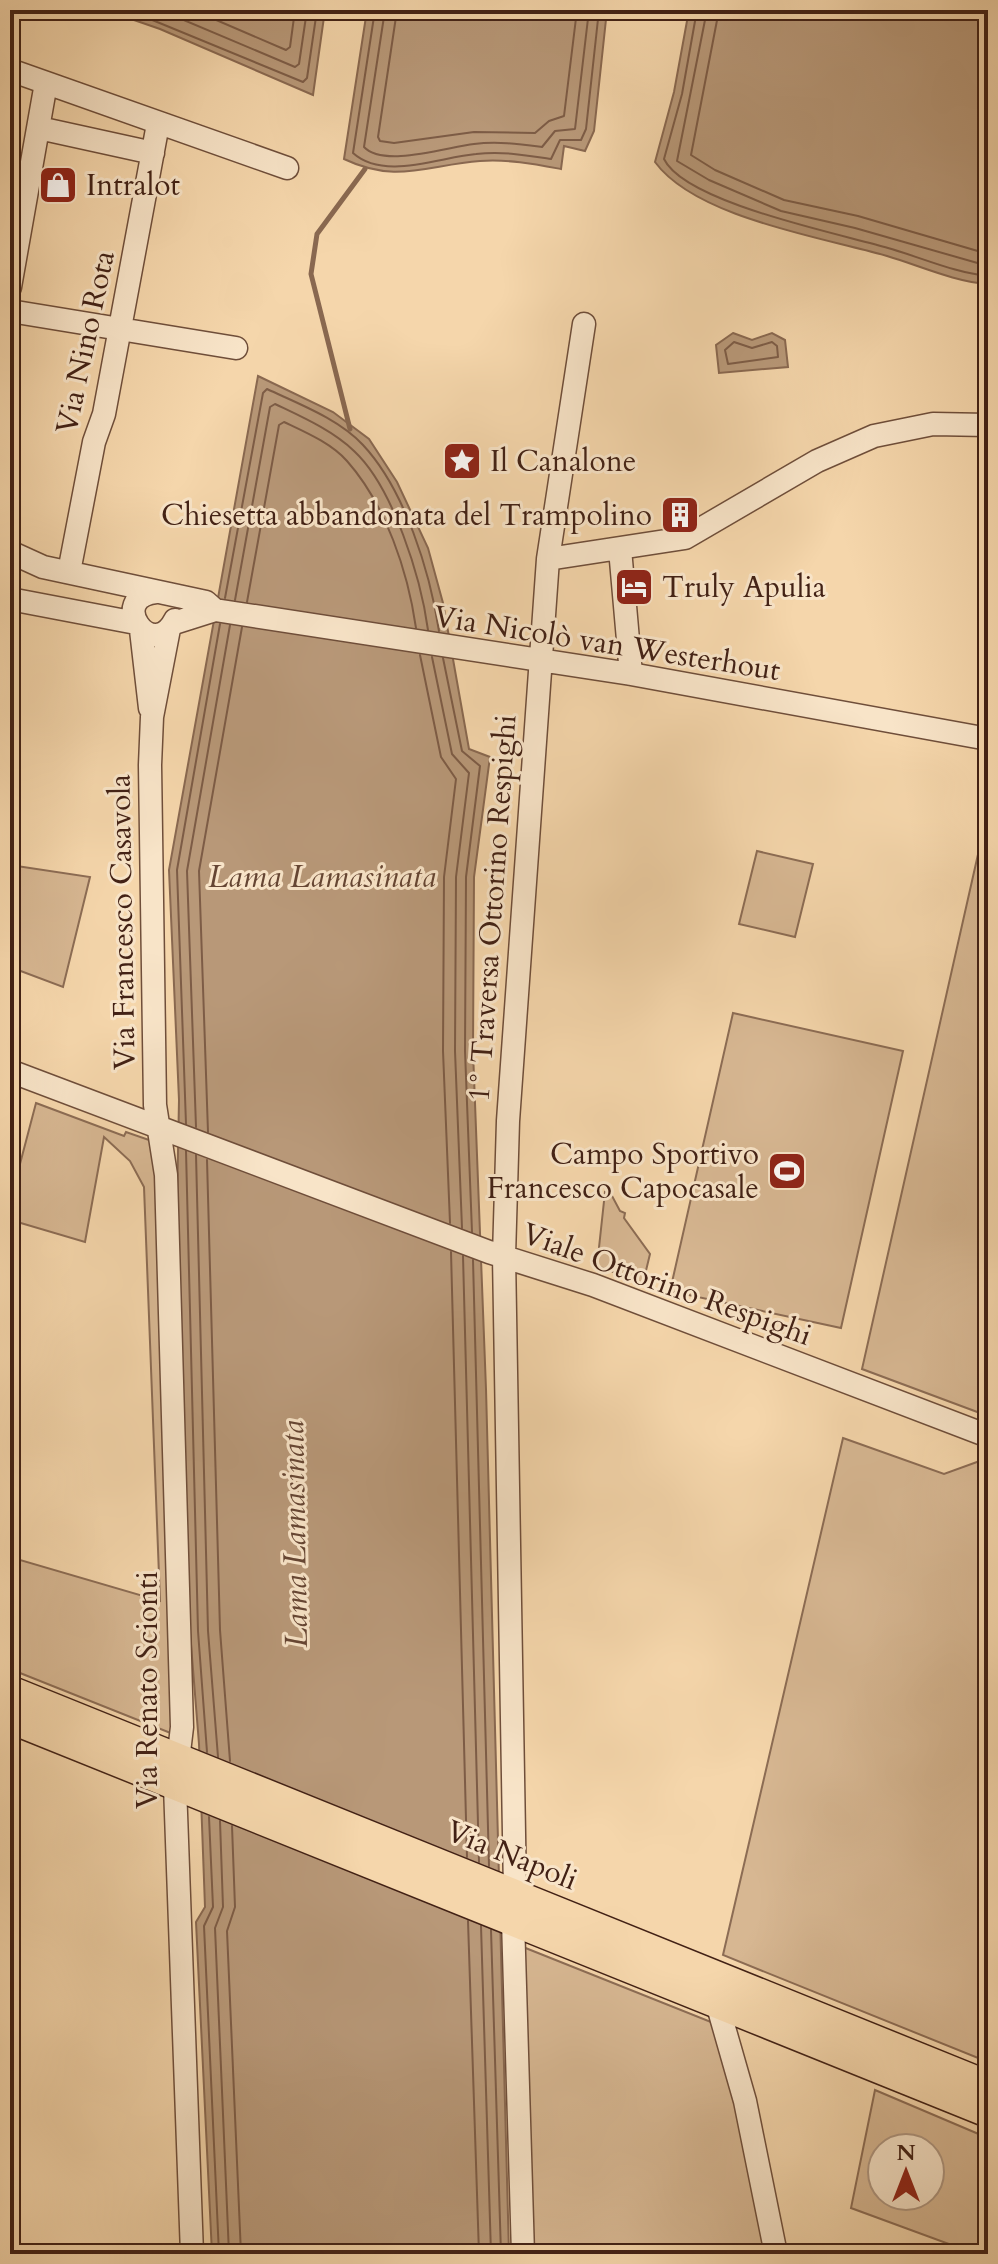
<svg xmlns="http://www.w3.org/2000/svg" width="998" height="2264" viewBox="0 0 998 2264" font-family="Cardo,serif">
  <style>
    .green { fill: #d7b792; stroke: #8c6c54; stroke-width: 2; fill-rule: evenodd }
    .water { fill: #b89878; stroke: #896850; stroke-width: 2 }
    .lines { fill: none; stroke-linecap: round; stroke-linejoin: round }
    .shore { stroke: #7d5c46; stroke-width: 2 }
    .stream { stroke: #896850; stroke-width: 5 }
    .minor-casing { stroke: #6f4e3a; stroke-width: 25 }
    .major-casing { stroke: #422115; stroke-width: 31 }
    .minor { stroke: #f8e4c8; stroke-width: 22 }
    .major { stroke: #f5d6ab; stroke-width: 28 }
    .labels { text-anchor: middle; stroke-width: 6; stroke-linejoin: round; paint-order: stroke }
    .poi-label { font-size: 30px; fill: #422115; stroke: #f8e4c8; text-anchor: start }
    .street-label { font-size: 30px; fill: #422115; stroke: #f8e4c8 }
    .water-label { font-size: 32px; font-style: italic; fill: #654533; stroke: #f8e4c8 }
  </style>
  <rect width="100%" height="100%" fill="#f5d6ab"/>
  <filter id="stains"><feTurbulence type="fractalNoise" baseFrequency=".0025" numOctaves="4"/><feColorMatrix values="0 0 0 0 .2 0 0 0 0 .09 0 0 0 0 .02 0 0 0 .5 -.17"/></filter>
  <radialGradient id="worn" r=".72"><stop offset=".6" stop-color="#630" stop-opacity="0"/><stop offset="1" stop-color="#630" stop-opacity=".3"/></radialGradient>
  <path class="green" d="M988 810V1416L862 1369Z
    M757 851 813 864 795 937 739 924Z
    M10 865 90 877 63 987 10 967Z
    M733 1013 903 1051 841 1328 670 1291Z
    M36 1103 124 1136 126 1132 152 1141 158 1158 173 1734 10 1669V1557L160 1601 144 1187 130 1161 104 1137 85 1242 14 1221 10 1234V1202Z
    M605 1192 611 1194 620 1211 625 1213 624 1218 650 1254 643 1283 597 1266Z
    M843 1438 944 1474 988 1458V2062L723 1955Z
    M518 1945 716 2024 737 2100 766 2254H530Z
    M875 2090 988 2138V2254H976L851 2208ZM882 2148H930V2196H882Z"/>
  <path class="water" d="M105 10H325L313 95 160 29Z
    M367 10H607L594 131 585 151 564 146 561 169C534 164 508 159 480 161 427 165 396 184 344 159Z
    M689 10H988V284C955 282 918 265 887 256 822 237 696 218 655 162L674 92Z
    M733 333 752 340 772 333 785 340 788 367 719 373 716 345Z
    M258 376 333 412 369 439 397 482 428 548 443 603 469 749 490 757 474 877 473 1051 486 1389 509 2254H212L196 1922 205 1907 199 1744 190 1632 177 1204 179 1100 169 870Z"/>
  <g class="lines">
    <path class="shore" d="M128 10 303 82 307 78 317 10
      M160 10 295 67 299 64 307 10
      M193 10 286 50 290 47 295 10
      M375 10 353 153C384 181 440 157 476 154 502 151 525 155 551 159L560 140H581L586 129 599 10
      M385 10 364 147C384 168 447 147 474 144 497 141 519 144 542 147L555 131 575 129 589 10
      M397 10 378 137 380 141 394 143 474 132 535 133 549 121 564 116 577 10
      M697 10 682 94 664 159C685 203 841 234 888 248 920 257 955 273 988 276
      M707 10 677 161 709 180 781 211 855 228 988 266
      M719 10 691 155 715 170 784 200 858 216 988 254
      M734 342 752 348 772 342 777 346 778 357 728 364 725 350Z
      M225 598 263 393 267 389C299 404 339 419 363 445 405 490 430 572 439 631
      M235 600 270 407 275 404C302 417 332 430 354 451 393 487 421 578 428 630
      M247 602 279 425 284 422C305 432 331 443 347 461 386 505 408 572 416 628
      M420 655 441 757 456 779 444 877 443 1051 450 1223
      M432 657 452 754 469 773 456 877 455 1051 462 1228
      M443 658 462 751 480 766 466 877 465 1051 472 1232
      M186 1124 177 870 220 624
      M196 1127 187 871 230 625
      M208 1132 199 871 242 627
      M186 1151 198 1631 207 1752
      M196 1155 208 1631 218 1757
      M207 1160 220 1630 230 1761
      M451 1252 467 1857
      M463 1256 479 1862
      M473 1260 489 1866
      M209 1817 213 1907 204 1926 219 2254
      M220 1821 223 1907 215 1928 229 2254
      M232 1826 235 1907 227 1931 241 2254
      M468 1921 479 2254
      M481 1926 491 2254
      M491 1930 501 2254"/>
    <path class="stream" d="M350 429 311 274 317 234 365 169"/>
    <defs>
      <path id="minor" d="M10 70 287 168
        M39 128 153 153
        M10 287 46 83
        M10 311 236 348
        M620 549 631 674
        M10 552 43 567 206 602 215 610
        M548 559 685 538 817 461 874 436 933 424 988 425
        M69 572 94 442 104 414 158 124
        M156 592C106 598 152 664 175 620
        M10 599 136 623
        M174 623 215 610 631 674 988 739
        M169 629 152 717 150 765 155 1105 166 1175 182 1727 175 1786 192 2254
        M141 630 150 708
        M10 1071 489 1252 593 1285 988 1436
        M515 1892 504 1256 508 1121 548 559 584 324
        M513 1920 523 2254
        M717 2003 745 2101 776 2254"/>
      <path id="major" d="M10 1690 988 2085
        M10 1719 988 2113"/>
    </defs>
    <use href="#minor" class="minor-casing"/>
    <use href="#major" class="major-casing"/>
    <use href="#minor" class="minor"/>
    <use href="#major" class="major"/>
  </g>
  <defs>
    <symbol id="shop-square" viewBox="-11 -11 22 22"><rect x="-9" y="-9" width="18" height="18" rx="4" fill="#8f2418" stroke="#f8e4c8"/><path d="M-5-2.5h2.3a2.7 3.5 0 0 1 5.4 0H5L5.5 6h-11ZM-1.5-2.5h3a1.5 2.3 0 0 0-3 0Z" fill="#fff"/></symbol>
    <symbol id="sight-square" viewBox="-11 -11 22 22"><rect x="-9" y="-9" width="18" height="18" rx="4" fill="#8f2418" stroke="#f8e4c8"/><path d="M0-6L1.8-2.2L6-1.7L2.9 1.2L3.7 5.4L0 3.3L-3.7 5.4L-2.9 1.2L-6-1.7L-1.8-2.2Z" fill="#fff"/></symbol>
    <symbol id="building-square" viewBox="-11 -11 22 22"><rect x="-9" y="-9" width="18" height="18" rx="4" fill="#8f2418" stroke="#f8e4c8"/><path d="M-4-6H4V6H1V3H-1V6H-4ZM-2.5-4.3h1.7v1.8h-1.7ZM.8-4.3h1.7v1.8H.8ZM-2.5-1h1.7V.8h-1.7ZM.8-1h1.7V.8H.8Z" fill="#fff"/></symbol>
    <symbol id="hotel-square" viewBox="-11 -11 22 22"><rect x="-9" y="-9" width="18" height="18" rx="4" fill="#8f2418" stroke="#f8e4c8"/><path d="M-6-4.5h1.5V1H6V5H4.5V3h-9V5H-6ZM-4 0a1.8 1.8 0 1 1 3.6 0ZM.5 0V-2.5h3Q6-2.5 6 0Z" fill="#fff"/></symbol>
    <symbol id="stadium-square" viewBox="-11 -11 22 22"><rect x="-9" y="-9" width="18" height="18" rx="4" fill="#8f2418" stroke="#f8e4c8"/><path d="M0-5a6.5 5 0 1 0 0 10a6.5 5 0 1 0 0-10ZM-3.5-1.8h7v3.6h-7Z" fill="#fff"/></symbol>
  </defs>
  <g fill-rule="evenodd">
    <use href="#shop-square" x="36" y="163" width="44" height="44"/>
    <use href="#sight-square" x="440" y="439" width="44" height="44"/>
    <use href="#building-square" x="658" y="493" width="44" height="44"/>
    <use href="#hotel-square" x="612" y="565" width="44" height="44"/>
    <use href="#stadium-square" x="765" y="1149" width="44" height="44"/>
  </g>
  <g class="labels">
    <g class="poi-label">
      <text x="86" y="195">Intralot</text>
      <text x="490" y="471">Il Canalone</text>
      <text x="652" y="525" text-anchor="end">Chiesetta abbandonata del Trampolino</text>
      <text x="662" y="597">Truly Apulia</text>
      <text x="759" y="1164" text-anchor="end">Campo Sportivo<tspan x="759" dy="34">Francesco Capocasale</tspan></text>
    </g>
    <g class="street-label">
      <text transform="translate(85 342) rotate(-78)" y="10">Via Nino Rota</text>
      <text transform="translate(607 643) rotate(9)" y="10">Via Nicolò van Westerhout</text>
      <text transform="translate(492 908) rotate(-86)" y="10">1° Traversa Ottorino Respighi</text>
      <text transform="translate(122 922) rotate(-91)" y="10">Via Francesco Casavola</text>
      <text transform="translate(667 1284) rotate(20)" y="10">Viale Ottorino Respighi</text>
      <text transform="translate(147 1690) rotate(-90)" y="10">Via Renato Scionti</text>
      <text transform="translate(512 1855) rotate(22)" y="10">Via Napoli</text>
    </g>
    <g class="water-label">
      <text x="322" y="887">Lama Lamasinata</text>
      <text transform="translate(294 1534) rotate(-91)" y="11">Lama Lamasinata</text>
    </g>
  </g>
  <rect width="998" height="2264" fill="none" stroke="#f5d6ab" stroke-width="40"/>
  <rect x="12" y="12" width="974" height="2240" fill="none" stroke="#422115" stroke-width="4"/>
  <rect x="20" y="20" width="958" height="2224" fill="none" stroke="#422115" stroke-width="2"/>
  <g transform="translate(906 2172)"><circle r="38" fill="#f8e4c8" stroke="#af9680" stroke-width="2"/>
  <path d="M0-6L14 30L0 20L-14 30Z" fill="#8f2418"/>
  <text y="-12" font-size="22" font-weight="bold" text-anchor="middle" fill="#422115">N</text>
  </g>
  <rect width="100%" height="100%" filter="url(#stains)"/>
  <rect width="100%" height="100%" fill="url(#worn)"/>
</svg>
